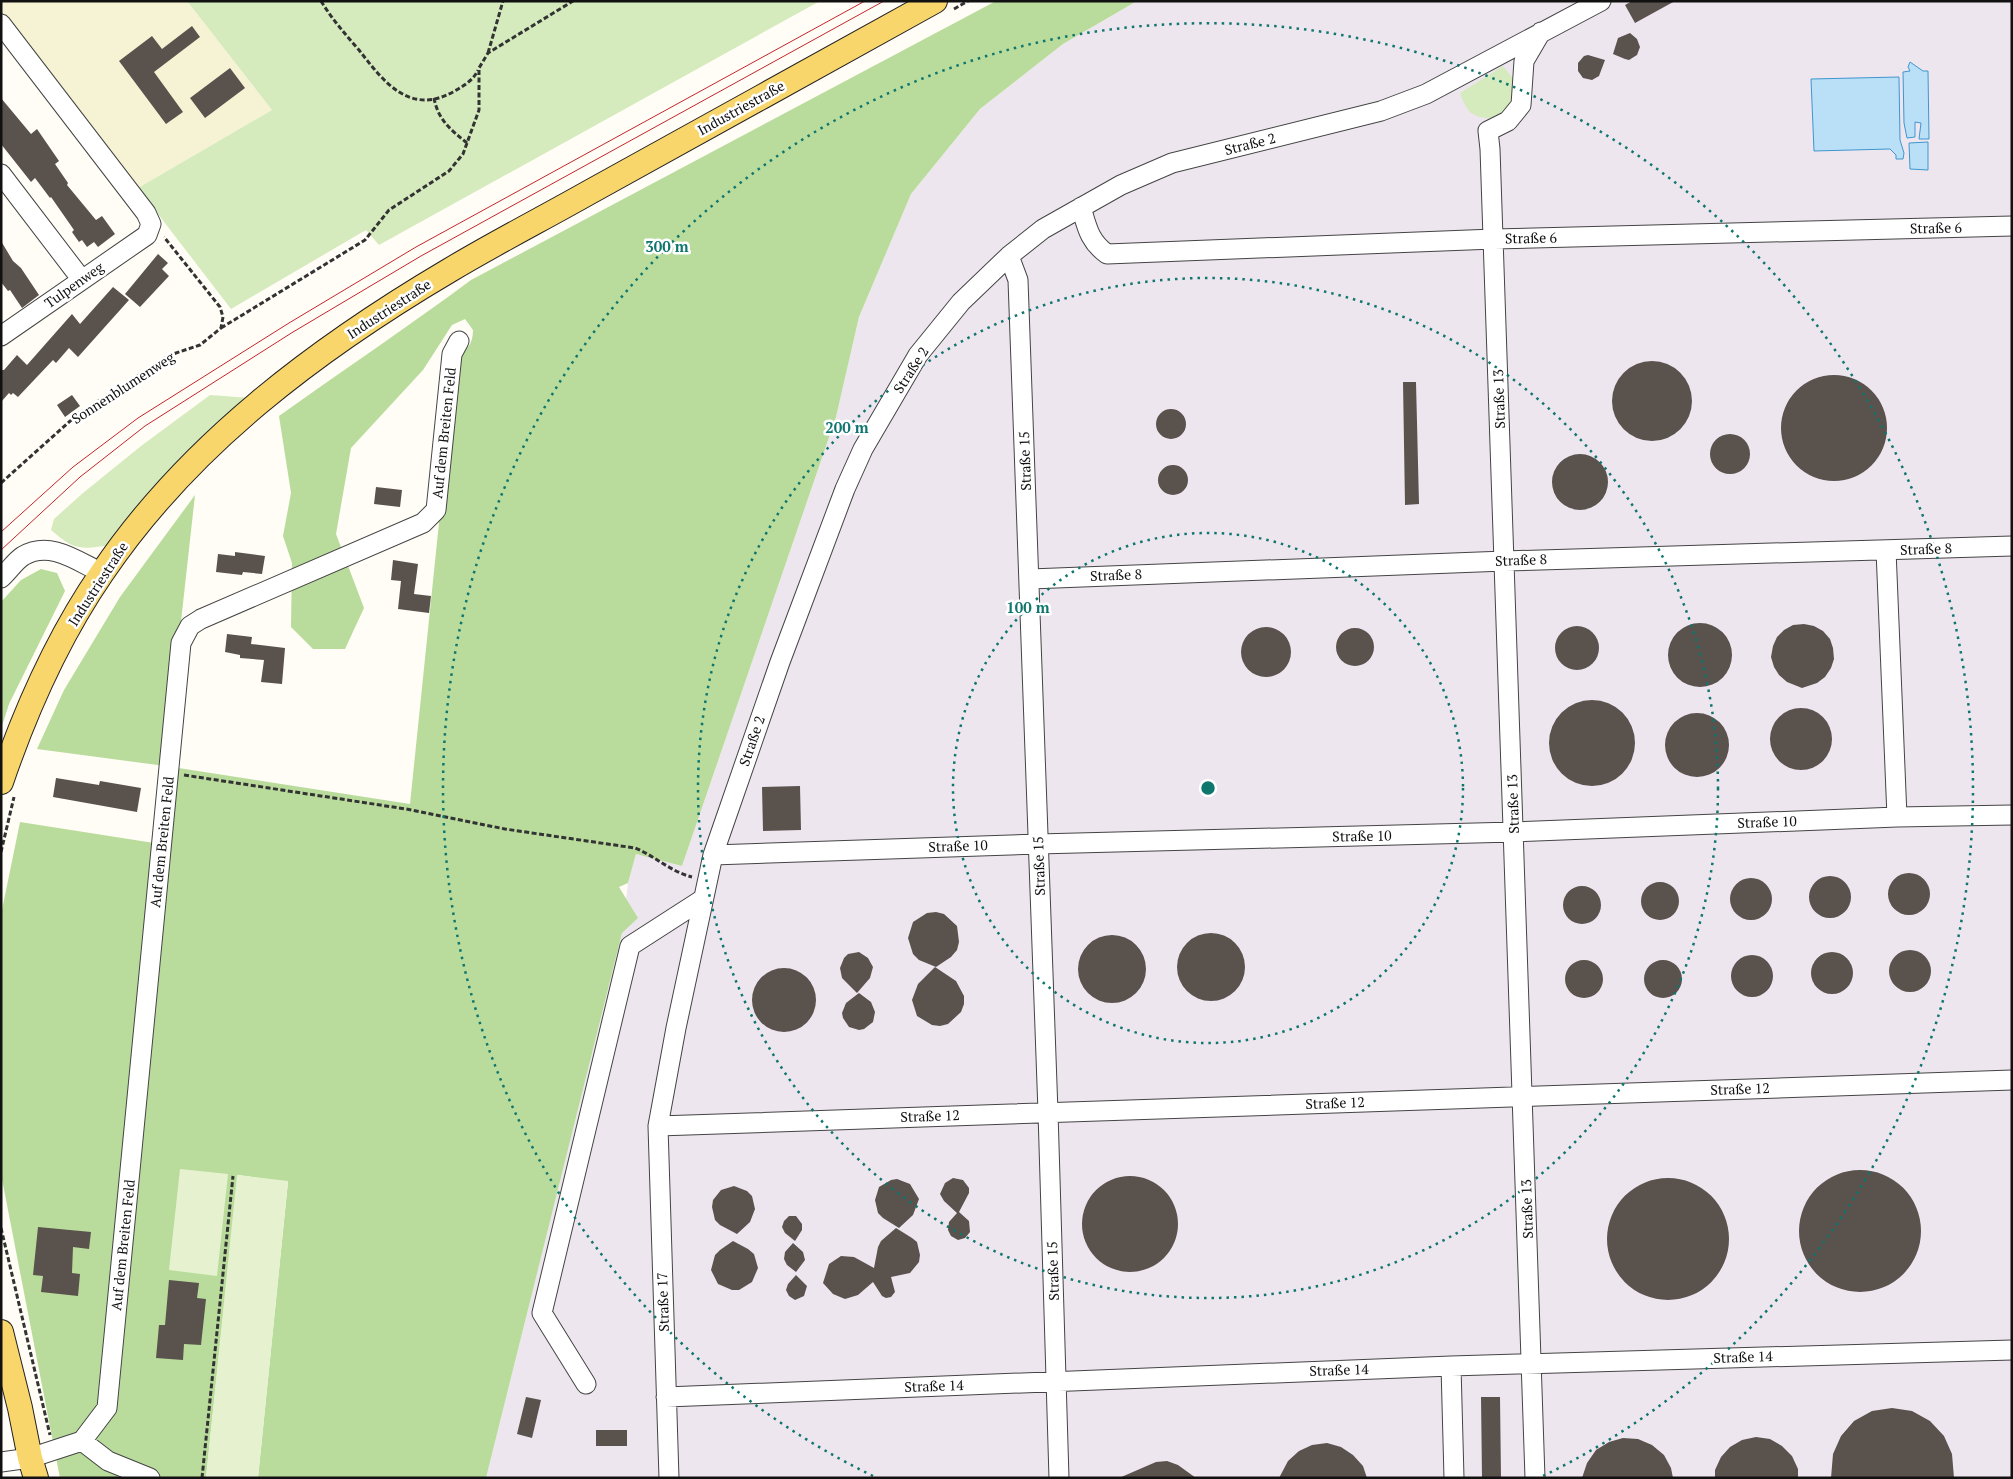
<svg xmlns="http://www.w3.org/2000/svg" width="2013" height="1479" viewBox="0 0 2013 1479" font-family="'PT Serif',serif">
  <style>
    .industrial { fill: #eee6ef }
    .farmland { fill: #f6f3d4 }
    .green { fill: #d5ebbd }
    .forest { fill: #b9dc9c }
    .pitch { fill: #e6f2cf }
    .water { fill: #b9e0f7; stroke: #3f96cf }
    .building { fill: #5a524d }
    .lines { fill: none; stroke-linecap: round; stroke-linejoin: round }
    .minor-casing { stroke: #444; stroke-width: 21 }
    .major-casing { stroke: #222; stroke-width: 26 }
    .path { stroke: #333; stroke-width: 3; stroke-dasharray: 5 2.5; stroke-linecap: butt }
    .minor { stroke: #fff; stroke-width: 19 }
    .major { stroke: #f9d66b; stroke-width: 24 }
    .tram { stroke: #c4262e; stroke-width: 1 }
    .ring { fill: none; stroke: #0f766e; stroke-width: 2.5; stroke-dasharray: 2.5 5 }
    .labels { text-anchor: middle; stroke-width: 5; stroke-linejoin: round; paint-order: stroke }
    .street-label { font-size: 14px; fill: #111; stroke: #fff }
    .centre { fill: #0f766e; stroke: #fff; stroke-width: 2.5 }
    .ring-label { font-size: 15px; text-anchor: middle; font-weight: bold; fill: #0f766e; stroke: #fff; stroke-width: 5; stroke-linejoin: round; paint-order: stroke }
  </style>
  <rect width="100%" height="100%" fill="#fffdf5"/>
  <path class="industrial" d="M1137 1H2012V1478H486L622 933 628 883 636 854 682 866 836 417 859 317 911 194 980 109 1063 44Z"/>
  <path class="farmland" d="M1 1H187L272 110 138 188 1 16Z"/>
  <path class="green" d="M187 1H820L379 245 366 230 231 309 138 188 272 110Z
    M1503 66 1515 81C1514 88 1515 98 1513 104 1507 121 1480 122 1469 111 1465 106 1462 99 1460 93Z
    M210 395 251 398 110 545C80 550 74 550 51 530L54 519 83 493 141 446Z"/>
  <path class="forest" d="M996 1H1137L1063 44 980 109 911 194 859 317 836 417 682 866 636 854 628 883 619 887 638 918 622 933 486 1478H258L288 1182 238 1175 206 1478H60L1 1174V915L20 822 154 843 172 767 410 804 456 358C467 350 473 344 473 330L465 319 452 325 423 370 351 448 336 534 364 608 345 649H313L291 627 292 563 283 536 291 493 279 416C343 370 408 327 471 280Z
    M195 495 165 766 37 749 64 690 120 597Z
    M41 569 57 573 65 591 9 704 1 729V602L21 580Z"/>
  <path class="pitch" d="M180 1169 228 1174 217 1276 169 1270Z
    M237 1175 288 1181 258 1478H206Z"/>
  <path class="water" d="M1910 62 1923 71H1928L1929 139H1919L1921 123 1915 122V137L1907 138 1904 123 1903 72 1910 71 1908 67Z
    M1899 77 1900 140 1904 153 1903 159H1896V155L1890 149 1814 151 1811 79Z
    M1928 142V170L1910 169 1909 143Z"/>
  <path class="building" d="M1632 1H1675L1635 23 1625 5Z
    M192 26 200 37 154 72 183 112 166 124 119 61 152 36 162 49Z
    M1630 33 1637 39 1640 47 1637 55 1629 60 1625 59 1613 54 1618 38Z
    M1588 55 1605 60 1599 76 1592 80 1583 78 1578 71V63L1584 56Z
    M230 68 245 88 205 118 190 98Z
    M1 98 31 134 37 129 59 161 55 164 68 183 67 185 96 220 102 216 115 234 98 247 94 242 87 247 82 240 79 242 72 232 74 230 51 197 50 198 35 178 31 182 1 144Z
    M1 241 13 261 21 268 39 295 22 308 10 290 8 291 1 282Z
    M158 254 168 263 162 269 169 276 140 307 125 294Z
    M113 287 129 300 78 357 69 348 56 363 53 360 18 397 13 393 11 395 9 393 1 402V370H4L17 355 27 365 72 314 80 324Z
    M1612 401a40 40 0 1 1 80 0a40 40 0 1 1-80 0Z
    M1781 428a53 53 0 1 1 106 0a53 53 0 1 1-106 0Z
    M1403 382H1416L1419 504 1405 505Z
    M72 395 80 406 65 417 57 405Z
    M1156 424a15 15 0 1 1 30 0a15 15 0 1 1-30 0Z
    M1710 454a20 20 0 1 1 40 0a20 20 0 1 1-40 0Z
    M1552 482a28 28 0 1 1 56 0a28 28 0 1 1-56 0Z
    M1158 480a15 15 0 1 1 30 0a15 15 0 1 1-30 0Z
    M376 487 402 490 400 507 374 504Z
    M235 552 265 556 262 574 243 572 242 575 216 572 218 554 235 556Z
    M393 560 418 564 414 594 431 596 429 613 398 609 401 581 391 580Z
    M1668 655a32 32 0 1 1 64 0a32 32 0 1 1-64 0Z
    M1804 624 1814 626 1823 631 1830 639 1833 648 1834 659 1831 668 1825 677 1817 683 1802 688 1787 682 1779 675 1774 667 1771 657 1773 646 1777 637 1784 630 1793 625Z
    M1555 648a22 22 0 1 1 44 0a22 22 0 1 1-44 0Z
    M1241 652a25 25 0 1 1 50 0a25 25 0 1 1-50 0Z
    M1336 647a19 19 0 1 1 38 0a19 19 0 1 1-38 0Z
    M227 634 252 637 251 644 285 648 282 684 261 682 264 660 240 658V655L225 652Z
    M1549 743a43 43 0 1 1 86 0a43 43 0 1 1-86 0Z
    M1770 739a31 31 0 1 1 62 0a31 31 0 1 1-62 0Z
    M1665 745a32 32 0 1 1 64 0a32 32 0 1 1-64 0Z
    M56 778 99 785 100 781 141 788 137 812 53 797Z
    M800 786 801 830 763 831 762 787Z
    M1888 894a21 21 0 1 1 42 0a21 21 0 1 1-42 0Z
    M1809 897a21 21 0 1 1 42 0a21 21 0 1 1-42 0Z
    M1730 899a21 21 0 1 1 42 0a21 21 0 1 1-42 0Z
    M1641 901a19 19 0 1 1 38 0a19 19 0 1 1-38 0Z
    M1563 905a19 19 0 1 1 38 0a19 19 0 1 1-38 0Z
    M936 912 944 914 957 926 959 942 957 950 951 957 936 967 919 960 913 954 908 938 913 922 927 913Z
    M1177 967a34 34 0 1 1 68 0a34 34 0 1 1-68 0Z
    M1078 969a34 34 0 1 1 68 0a34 34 0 1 1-68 0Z
    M1889 971a21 21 0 1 1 42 0a21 21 0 1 1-42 0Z
    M1811 973a21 21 0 1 1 42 0a21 21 0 1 1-42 0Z
    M859 952 868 958 873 967 870 978 857 993 842 978 840 968 844 958 848 954Z
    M1731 976a21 21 0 1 1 42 0a21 21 0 1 1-42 0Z
    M1644 979a19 19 0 1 1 38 0a19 19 0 1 1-38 0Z
    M1565 979a19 19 0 1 1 38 0a19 19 0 1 1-38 0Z
    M935 967 956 981 964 996V1004L961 1012 948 1024 940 1026 932 1025 917 1016 912 1000 918 984Z
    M752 1000a32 32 0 1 1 64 0a32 32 0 1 1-64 0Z
    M859 993 871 1002 875 1012 873 1022 864 1029 859 1030 849 1027 843 1018 842 1013 846 1003Z
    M1799 1231a61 61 0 1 1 122 0a61 61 0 1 1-122 0Z
    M1082 1224a48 48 0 1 1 96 0a48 48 0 1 1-96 0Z
    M953 1178 963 1180 969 1188V1193L959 1212 969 1221 970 1232 965 1238 958 1240 951 1236 948 1230 949 1222 957 1213 944 1201 940 1194 945 1183Z
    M1607 1239a61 61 0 1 1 122 0a61 61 0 1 1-122 0Z
    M897 1179 910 1184 919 1199 913 1215 899 1228 883 1218 878 1213 875 1200 879 1187 891 1180Z
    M734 1186 747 1191 752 1196 755 1209 750 1222 737 1234 720 1225 715 1220 712 1207 713 1200 721 1190Z
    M789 1216H796L802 1224V1230L795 1241 785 1233 782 1227 784 1221Z
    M38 1227 91 1232 89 1249 73 1247 72 1273 80 1274 78 1296 41 1292 43 1276 33 1275Z
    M896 1228 912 1238 917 1242 920 1255 919 1262 910 1273 891 1277 895 1292 891 1297 886 1298 882 1296 873 1282 858 1295 845 1299 833 1294 823 1283 829 1264 841 1256 854 1257 874 1268 878 1247 881 1241Z
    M733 1241 748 1249 754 1254 758 1268 752 1282 739 1290H732L718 1284 711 1270 715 1255 720 1250Z
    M793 1243 803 1252 805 1260 796 1272 787 1265 784 1259 785 1252Z
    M796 1275 807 1286 804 1296 795 1300 789 1296 786 1290 788 1284Z
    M169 1280 199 1283 197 1298 206 1299 201 1345 184 1344 183 1360 156 1358 159 1325H165Z
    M526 1397 541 1400 532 1438 517 1434Z
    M1481 1397H1500L1501 1478H1482Z
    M1892 1408 1912 1411 1930 1421 1944 1436 1952 1454 1954 1478H1831L1833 1454 1841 1436 1854 1421 1872 1411Z
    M596 1430H627V1446H596Z
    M1756 1437 1770 1439 1782 1446 1792 1456 1798 1469V1478H1715V1470L1721 1457 1730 1447 1742 1440Z
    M1623 1438 1638 1439 1652 1445 1664 1455 1671 1468 1673 1478H1582L1587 1463 1596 1450 1609 1442Z
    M1327 1443 1341 1447 1353 1455 1363 1466 1367 1478H1279L1288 1461 1299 1451 1312 1445Z
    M1167 1461 1178 1465 1196 1478H1119L1156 1462Z"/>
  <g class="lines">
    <defs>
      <path id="minor" d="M1 24 146 213 151 224 147 235 1 336
        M1 174 82 280
        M1081 207C1087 227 1089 241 1107 254L1494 239 2012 226
        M1009 256 1018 280 1048 1112 1059 1478
        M1886 550 1897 817
        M1 578C8 572 15 561 23 556 50 540 77 561 102 573
        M1030 579 1505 561 2012 546
        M713 855 1038 844 1514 832 1897 817 2012 815
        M658 1126 2012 1080
        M1451 1366 1454 1478
        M586 1384 542 1313 630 946 703 899
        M666 1397 1451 1366 2012 1350
        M82 1441 108 1461 150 1478
        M1 1462 30 1458 82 1441 107 1408 181 643 190 626 201 619 423 523 436 510 452 354 459 341
        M669 1478 658 1126 676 1028 713 855 780 662 845 489 863 449 918 355 961 302 1009 256 1043 229 1121 185 1172 163 1381 111 1426 94 1601 1
        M1535 1478 1490 149 1488 131 1508 121 1521 105 1524 61 1541 32"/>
      <path id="major" d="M1 782C26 709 58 637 102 573 189 444 318 348 450 270 495 243 542 219 588 193 704 129 819 65 935 1
        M1 1332 20 1408 30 1458 36 1478"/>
    </defs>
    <use href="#minor" class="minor-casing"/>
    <use href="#major" class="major-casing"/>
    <path class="path" d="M321 1C332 19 345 34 359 50 383 81 409 116 453 92 463 86 473 81 478 70
      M954 9 968 1
      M488 53 503 1
      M434 98C438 120 451 130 467 143
      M221 328 365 240 389 210 449 171 463 154 479 110V68L488 53 573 1
      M1 483 78 414 170 355 200 345 221 328 223 317 220 307 164 237
      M184 775 406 809 505 829 635 848C655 856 671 872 692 877
      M1 852 14 797
      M1 1228 50 1435
      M202 1478 233 1176"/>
    <use href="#minor" class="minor"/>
    <use href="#major" class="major"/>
    <path class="tram" d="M1 532 73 467 138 418 289 323 416 247 865 1
      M1 550 80 477 145 426 293 332 421 256 884 1"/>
  </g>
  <g class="ring">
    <circle cx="1208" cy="788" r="255"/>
    <circle cx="1208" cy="788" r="510"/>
    <path d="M873 1476A765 765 0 1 1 1543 1476"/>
  </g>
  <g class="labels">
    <g class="street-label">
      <text transform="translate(741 108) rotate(-29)" y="5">Industriestraße</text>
      <text transform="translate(1250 144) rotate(-14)" y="5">Straße 2</text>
      <text transform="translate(1936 228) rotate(-1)" y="5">Straße 6</text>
      <text transform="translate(1531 238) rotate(-1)" y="5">Straße 6</text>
      <text transform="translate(74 285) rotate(-35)" y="5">Tulpenweg</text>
      <text transform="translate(389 309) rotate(-33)" y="5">Industriestraße</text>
      <text transform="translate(911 370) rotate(-57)" y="5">Straße 2</text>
      <text transform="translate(123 388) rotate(-33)" y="5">Sonnenblumenweg</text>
      <text transform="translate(1499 399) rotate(-92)" y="5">Straße 13</text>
      <text transform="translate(444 433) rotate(-84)" y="5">Auf dem Breiten Feld</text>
      <text transform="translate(1025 461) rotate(-92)" y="5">Straße 15</text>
      <text transform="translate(1926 549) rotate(-2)" y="5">Straße 8</text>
      <text transform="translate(1521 560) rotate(-2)" y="5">Straße 8</text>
      <text transform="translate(1116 575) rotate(-2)" y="5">Straße 8</text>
      <text transform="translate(98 584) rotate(-57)" y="5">Industriestraße</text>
      <text transform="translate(752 741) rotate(-71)" y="5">Straße 2</text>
      <text transform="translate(1513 804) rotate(-92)" y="5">Straße 13</text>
      <text transform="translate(1767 822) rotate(-2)" y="5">Straße 10</text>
      <text transform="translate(1362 836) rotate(-1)" y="5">Straße 10</text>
      <text transform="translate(162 842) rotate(-84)" y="5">Auf dem Breiten Feld</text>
      <text transform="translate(958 846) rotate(-2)" y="5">Straße 10</text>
      <text transform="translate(1039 866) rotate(-92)" y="5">Straße 15</text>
      <text transform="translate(1740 1089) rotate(-2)" y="5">Straße 12</text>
      <text transform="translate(1335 1103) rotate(-2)" y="5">Straße 12</text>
      <text transform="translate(930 1116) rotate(-2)" y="5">Straße 12</text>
      <text transform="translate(1527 1209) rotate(-92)" y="5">Straße 13</text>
      <text transform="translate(123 1245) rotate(-84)" y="5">Auf dem Breiten Feld</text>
      <text transform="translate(1053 1271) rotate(-92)" y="5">Straße 15</text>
      <text transform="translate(663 1302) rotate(-92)" y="5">Straße 17</text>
      <text transform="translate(1743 1357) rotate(-2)" y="5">Straße 14</text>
      <text transform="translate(1339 1370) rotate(-2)" y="5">Straße 14</text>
      <text transform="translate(934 1386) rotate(-2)" y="5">Straße 14</text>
    </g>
  </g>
  <circle cx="1208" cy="788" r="8" class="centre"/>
  <g class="ring-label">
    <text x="667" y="252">300 m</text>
    <text x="847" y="433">200 m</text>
    <text x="1028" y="613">100 m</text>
  </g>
  <rect width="2013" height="1479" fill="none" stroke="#111111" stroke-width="5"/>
</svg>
